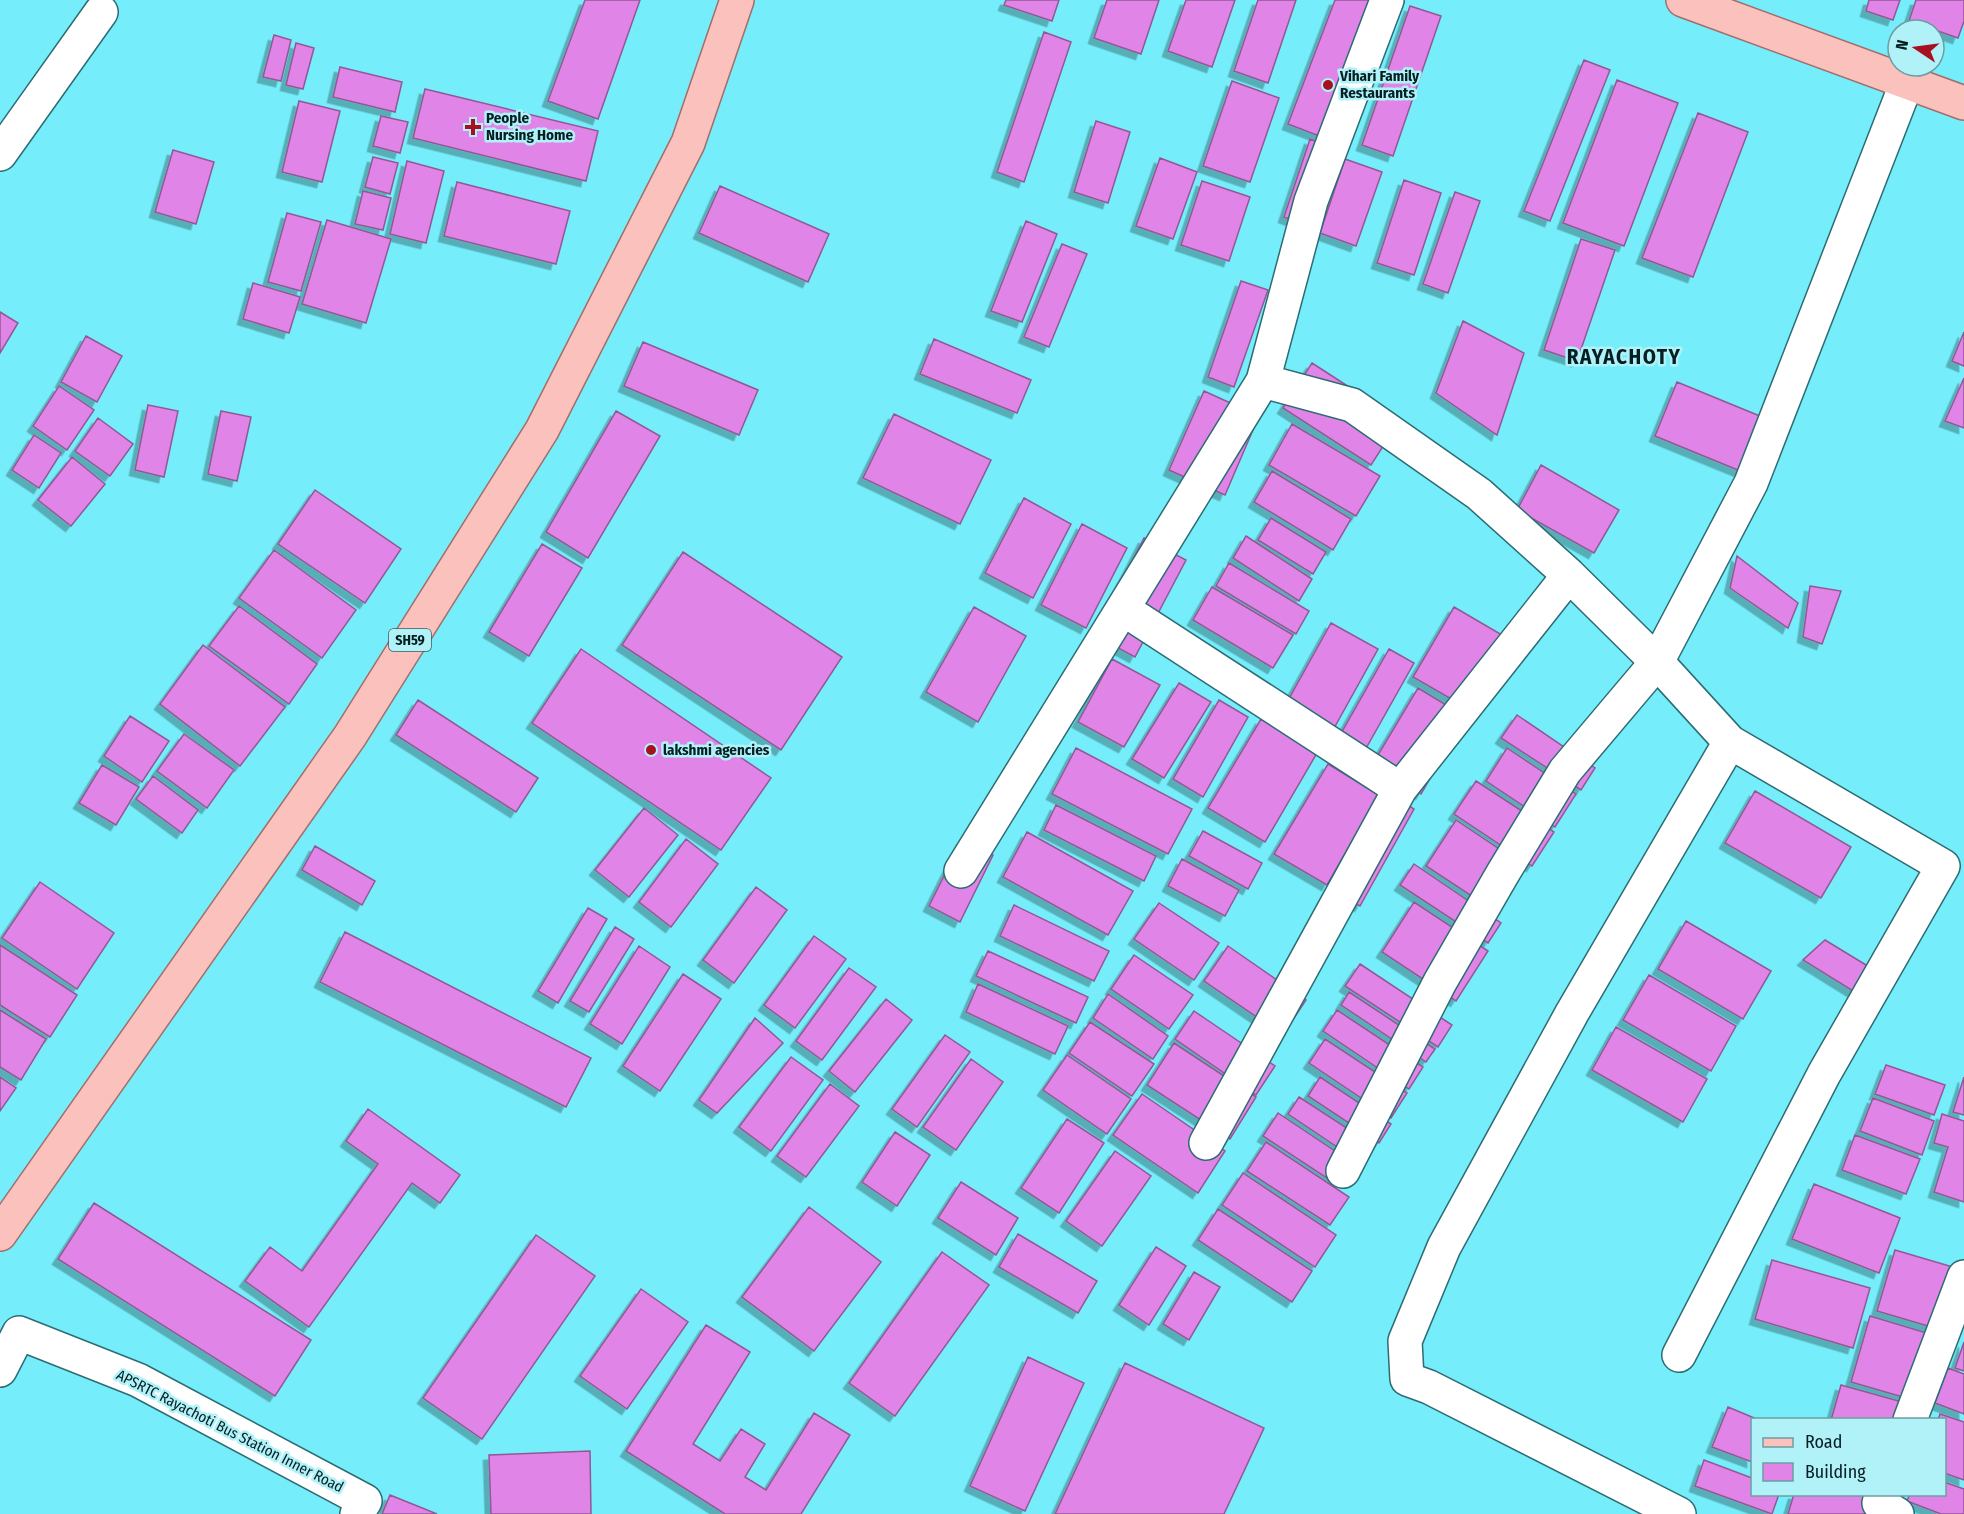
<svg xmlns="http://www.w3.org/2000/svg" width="1964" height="1514" viewBox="0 0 1964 1514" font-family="'Fira Sans Condensed',sans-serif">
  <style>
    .building { fill: #e184e7; stroke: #915994; stroke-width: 1.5; filter: url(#shadow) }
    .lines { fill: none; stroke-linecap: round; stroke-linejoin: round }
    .minor-casing { stroke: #2d6c73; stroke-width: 36 }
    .major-casing { stroke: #a36d6a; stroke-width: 36 }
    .minor { stroke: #fff; stroke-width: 33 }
    .major { stroke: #fbc1bc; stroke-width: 33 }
    .poi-dot { fill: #a7101e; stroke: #b1f2f9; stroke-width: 2 }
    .labels { text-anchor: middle; stroke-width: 5; stroke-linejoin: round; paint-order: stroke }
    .shield { fill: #b1f2f9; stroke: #395e62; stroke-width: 1.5 }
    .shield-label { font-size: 14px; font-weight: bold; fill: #051f22 }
    .poi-label { font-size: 15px; font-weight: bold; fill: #051f22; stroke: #b1f2f9; text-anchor: start }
    .street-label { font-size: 15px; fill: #051f22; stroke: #b1f2f9 }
    .district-label { font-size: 21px; font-weight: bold; letter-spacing: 1.5px; fill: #051f22; stroke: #b1f2f9 }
  </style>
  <defs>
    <filter id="shadow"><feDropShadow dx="-5.5" dy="5.5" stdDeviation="0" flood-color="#0004"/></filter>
  </defs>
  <rect width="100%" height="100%" fill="#75edfa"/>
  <path class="building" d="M585 0H640L598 119 548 101Z
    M1006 0H1059L1052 21 1004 5Z
    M1107 0H1159L1141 54 1094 38Z
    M1186 0H1235L1212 67 1168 51Z
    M1258 0H1296L1268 83 1234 71Z
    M1335 0H1399L1404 2 1348 147 1288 124Z
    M1869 0H1900L1893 20 1866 11Z
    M1916 0H1964V21L1958 38 1909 21Z
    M1410 6 1441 16 1393 156 1362 145Z
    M1044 32 1071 42 1024 182 997 172Z
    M274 35 291 40 281 81 263 77Z
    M296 43 314 48 303 89 286 85Z
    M1584 60 1610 70 1550 221 1524 211Z
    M340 67 402 82 395 112 333 97Z
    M1617 80 1678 103 1624 246 1563 223Z
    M1232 81 1279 98 1250 182 1203 166Z
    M425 89 598 131 586 181 413 138Z
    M299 101 340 111 322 182 282 172Z
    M1698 113 1748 132 1693 277 1642 258Z
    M381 116 408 122 400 153 373 146Z
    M1096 121 1130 132 1108 203 1074 192Z
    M1310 139 1337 149 1311 227 1284 217Z
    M173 150 214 162 196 224 155 212Z
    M373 157 398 163 390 194 365 187Z
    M1160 158 1197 172 1173 239 1136 226Z
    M1345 159 1382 172 1356 246 1320 233Z
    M407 161 444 171 426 243 390 234Z
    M1404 180 1441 193 1414 275 1377 263Z
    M1202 181 1250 197 1229 261 1181 245Z
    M457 182 570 211 556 264 444 236Z
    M720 186 829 234 808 282 699 233Z
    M363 191 391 198 383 230 355 224Z
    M1455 192 1480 201 1448 293 1423 284Z
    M287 213 321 222 301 291 268 282Z
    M327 220 391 239 366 323 302 304Z
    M1026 221 1057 234 1022 322 991 311Z
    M1581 239 1615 250 1577 361 1544 350Z
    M1062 244 1087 254 1049 347 1024 337Z
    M1241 281 1268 290 1234 387 1208 377Z
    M253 283 300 297 289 333 243 319Z
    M0 312 18 323 0 353Z
    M1463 321 1524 353 1497 435 1436 393Z
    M1964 332V366L1952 361Z
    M86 336 122 356 97 402 61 382Z
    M934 339 1031 380 1017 413 920 374Z
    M643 342 758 390 739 435 624 386Z
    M1312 363 1400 420 1371 465 1283 408Z
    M1964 378V428L1945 421Z
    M1677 382 1772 421 1750 475 1655 436Z
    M59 386 94 410 67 450 33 426Z
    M1204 391 1259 416 1225 495 1169 470Z
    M148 405 178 411 164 477 135 470Z
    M221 411 251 417 237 481 208 474Z
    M616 411 660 436 588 558 546 532Z
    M894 414 991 460 960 524 863 478Z
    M98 418 133 444 110 476 75 451Z
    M1292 424 1380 476 1356 516 1269 465Z
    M34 435 61 453 39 488 12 470Z
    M72 457 105 484 71 526 38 500Z
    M1541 465 1619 510 1594 553 1517 510Z
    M1272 471 1351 519 1333 550 1254 502Z
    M315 490 401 549 365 603 278 544Z
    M1024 498 1071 524 1033 598 985 573Z
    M1271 518 1326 552 1313 574 1258 540Z
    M1082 524 1127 548 1086 628 1041 605Z
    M1246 536 1312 579 1299 601 1233 558Z
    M1144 538 1186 560 1135 657 1094 635Z
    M542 544 582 568 529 656 489 632Z
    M274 550 356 610 322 658 239 598Z
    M683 552 842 657 781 750 622 645Z
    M1737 556 1798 603 1788 628 1730 588Z
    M1229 563 1309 611 1296 634 1216 586Z
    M1810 586 1841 591 1822 644 1803 637Z
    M1212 587 1293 635 1273 668 1193 620Z
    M239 606 317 664 289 704 209 646Z
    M974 607 1026 636 978 722 926 692Z
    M1454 607 1514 642 1474 712 1413 677Z
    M1331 623 1378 649 1328 739 1281 713Z
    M203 645 285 707 240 766 160 704Z
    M581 649 771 778 721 850 532 723Z
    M1389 649 1414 663 1360 759 1335 744Z
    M1112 659 1160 685 1124 747 1078 722Z
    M1179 683 1211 702 1164 778 1132 759Z
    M1418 688 1466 717 1421 794 1372 765Z
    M418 700 538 778 516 812 396 735Z
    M1219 700 1248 717 1203 797 1173 779Z
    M1517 715 1595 768 1581 790 1501 738Z
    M130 716 169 741 142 782 104 756Z
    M1261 719 1317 753 1265 842 1208 808Z
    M184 734 234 770 207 808 157 771Z
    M1076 748 1192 809 1168 854 1052 794Z
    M1507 748 1576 794 1555 827 1486 781Z
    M1328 764 1379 795 1327 885 1274 854Z
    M102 765 139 787 116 825 79 803Z
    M153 776 198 810 182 833 136 799Z
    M1476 781 1554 832 1532 866 1454 814Z
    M1755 791 1851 847 1821 898 1725 843Z
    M1388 793 1414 809 1360 906 1333 890Z
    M1056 805 1156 856 1144 881 1044 830Z
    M644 808 678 835 629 897 595 870Z
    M1456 820 1526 867 1496 912 1426 866Z
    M1203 831 1262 863 1248 889 1189 856Z
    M1027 832 1133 891 1108 935 1003 877Z
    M686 839 718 864 671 927 639 902Z
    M962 840 993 855 960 922 929 906Z
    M315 846 375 881 362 905 302 870Z
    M1182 859 1239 890 1225 916 1168 886Z
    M1414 864 1501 923 1488 943 1400 885Z
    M40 882 114 933 77 989 2 938Z
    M756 887 787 910 734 983 703 960Z
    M1414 902 1488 951 1456 1001 1382 952Z
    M1159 903 1219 943 1194 980 1134 939Z
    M1014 905 1109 951 1094 981 1000 936Z
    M588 908 607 919 558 1003 538 991Z
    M1686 921 1771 971 1743 1019 1658 969Z
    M615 927 634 939 589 1012 570 1001Z
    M345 932 591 1058 566 1107 320 982Z
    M814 936 846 959 795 1028 764 1005Z
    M1825 940 1871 968 1853 991 1803 960Z
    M0 945 77 995 50 1037 0 1005Z
    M639 946 670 967 622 1044 590 1024Z
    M1228 946 1306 1000 1283 1035 1204 981Z
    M988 951 1088 997 1076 1023 976 976Z
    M1134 955 1193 995 1169 1029 1111 989Z
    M1360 964 1452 1025 1438 1047 1345 986Z
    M849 968 876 987 822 1060 796 1041Z
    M683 974 721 999 660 1091 623 1066Z
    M1649 975 1736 1026 1711 1071 1623 1020Z
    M978 984 1068 1026 1055 1054 966 1012Z
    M1349 992 1435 1049 1426 1062 1341 1005Z
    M1108 994 1168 1036 1153 1059 1093 1018Z
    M886 999 912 1020 855 1092 829 1071Z
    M0 1010 46 1039 21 1080 0 1067Z
    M1337 1010 1423 1067 1409 1089 1323 1031Z
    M1194 1011 1275 1066 1256 1095 1175 1039Z
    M755 1018 783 1043 717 1113 699 1100Z
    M1090 1022 1154 1064 1132 1096 1069 1053Z
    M1616 1027 1707 1079 1683 1122 1592 1070Z
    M945 1035 970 1052 917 1127 892 1109Z
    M1325 1039 1407 1093 1391 1118 1309 1063Z
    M1174 1043 1256 1097 1230 1139 1147 1085Z
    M1067 1055 1131 1099 1107 1134 1043 1090Z
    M791 1057 823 1080 771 1151 739 1127Z
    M971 1059 1003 1082 956 1150 923 1127Z
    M1886 1065 1945 1085 1934 1115 1875 1094Z
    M0 1077 16 1088 0 1111Z
    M1320 1077 1391 1124 1379 1143 1308 1096Z
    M1964 1077V1115L1953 1112Z
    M830 1084 859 1106 806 1177 777 1156Z
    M1142 1094 1225 1151 1198 1193 1113 1135Z
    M1299 1097 1373 1145 1361 1163 1288 1114Z
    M1873 1098 1934 1121 1922 1155 1860 1131Z
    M368 1109 460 1175 440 1203 412 1183 309 1327 245 1281 270 1247 302 1271 378 1164 346 1141Z
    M1278 1113 1353 1163 1339 1186 1263 1136Z
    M1942 1114 1964 1121V1202L1934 1192 1948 1147 1934 1143Z
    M1067 1119 1104 1143 1059 1213 1021 1188Z
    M895 1132 930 1155 897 1206 862 1182Z
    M1855 1135 1920 1159 1906 1194 1842 1170Z
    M1266 1142 1349 1197 1330 1225 1247 1171Z
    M1115 1151 1151 1176 1102 1246 1066 1221Z
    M1243 1173 1336 1235 1315 1267 1222 1205Z
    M961 1182 1018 1218 996 1255 938 1218Z
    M1814 1184 1900 1218 1879 1273 1792 1239Z
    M94 1203 311 1340 275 1396 58 1259Z
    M809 1207 881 1262 814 1351 742 1297Z
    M1218 1209 1312 1271 1292 1302 1198 1240Z
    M1018 1234 1097 1281 1078 1313 999 1267Z
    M536 1235 595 1276 482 1439 423 1398Z
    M1156 1247 1186 1266 1149 1325 1119 1305Z
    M1895 1250 1963 1270 1945 1331 1877 1311Z
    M942 1252 989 1285 895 1416 849 1383Z
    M1772 1260 1870 1288 1853 1348 1755 1319Z
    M1194 1272 1220 1287 1189 1340 1163 1324Z
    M641 1289 688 1322 627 1409 580 1376Z
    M1870 1316 1940 1337 1920 1402 1851 1382Z
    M706 1325 750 1352 693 1444 720 1461 741 1429 765 1444 745 1477 766 1490 814 1413 850 1435 801 1514H725L626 1451Z
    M1964 1342V1371L1955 1368Z
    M1028 1357 1084 1383 1025 1511 970 1486Z
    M1125 1363 1264 1428 1224 1514H1055Z
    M1948 1368 1964 1374V1414L1935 1403Z
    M1841 1385 1913 1405 1909 1420H1831Z
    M1728 1407 1759 1420H1752V1462L1712 1447Z
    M1940 1414 1964 1422V1480L1944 1473V1420H1938Z
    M590 1451 591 1514H491L489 1455Z
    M1704 1460 1752 1478V1494H1779L1772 1514 1695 1486Z
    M1944 1482 1964 1489V1514H1941L1907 1501 1910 1494H1944Z
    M1794 1494H1897L1890 1514H1788Z
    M390 1495 437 1514H382Z"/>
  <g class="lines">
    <defs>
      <path id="minor" d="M0 154 101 12
        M1263 381 1352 405 1479 494 1569 575 1657 662 1730 742 1943 866 1824 1074 1679 1355
        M1123 609 1400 789
        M961 871 1263 381 1311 201 1387 0
        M1206 1143 1400 789 1569 575
        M1343 1171 1440 982 1503 873 1565 771 1657 662 1751 483 1907 82
        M0 1370 19 1333 138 1380 365 1501 357 1514
        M1910 1420 1964 1277
        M1882 1494 1879 1503 1897 1514
        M1679 1514 1429 1387 1407 1379 1405 1341 1444 1247 1572 1013 1730 742"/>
      <path id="major" d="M1683 0 1964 103
        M0 1234 350 736 542 430 688 143 737 0"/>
    </defs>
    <use href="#minor" class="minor-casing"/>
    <use href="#major" class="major-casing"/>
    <use href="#minor" class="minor"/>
    <use href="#major" class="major"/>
  </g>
  <g class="poi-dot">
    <circle cx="1328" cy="85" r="6"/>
    <path d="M470 118h6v6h6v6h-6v6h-6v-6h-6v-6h6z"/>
    <circle cx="651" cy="750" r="6"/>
  </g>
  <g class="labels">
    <rect class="shield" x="389" y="629" width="42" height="22" rx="4.5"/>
    <g class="shield-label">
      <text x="410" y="645">SH59</text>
    </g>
    <g class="poi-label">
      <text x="1340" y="81">Vihari Family<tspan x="1340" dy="17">Restaurants</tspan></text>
      <text x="486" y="123">People<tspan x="486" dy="17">Nursing Home</tspan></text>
      <text x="663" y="755">lakshmi agencies</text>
    </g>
    <g class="street-label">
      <text transform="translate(230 1431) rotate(27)" y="5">APSRTC Rayachoti Bus Station Inner Road</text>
    </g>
    <g class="district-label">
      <text x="1624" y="364">RAYACHOTY</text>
    </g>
  </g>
  <rect x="1751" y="1418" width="195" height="78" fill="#b1f2f9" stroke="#6c9ea3" stroke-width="1.5"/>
  <rect x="1763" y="1438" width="30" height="9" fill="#fbc1bc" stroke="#6c9ea3" stroke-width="1.5"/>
  <text x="1805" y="1448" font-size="18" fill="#051f22">Road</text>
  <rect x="1763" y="1463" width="30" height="18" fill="#e184e7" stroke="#6c9ea3" stroke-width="1.5"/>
  <text x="1805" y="1478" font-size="18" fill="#051f22">Building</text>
  <g transform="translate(1916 48) rotate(283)"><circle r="28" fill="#b1f2f9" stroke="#6c9ea3" stroke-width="1.5"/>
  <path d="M0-4.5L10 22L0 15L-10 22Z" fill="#a7101e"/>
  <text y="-9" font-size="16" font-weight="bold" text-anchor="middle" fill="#051f22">N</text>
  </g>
</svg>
